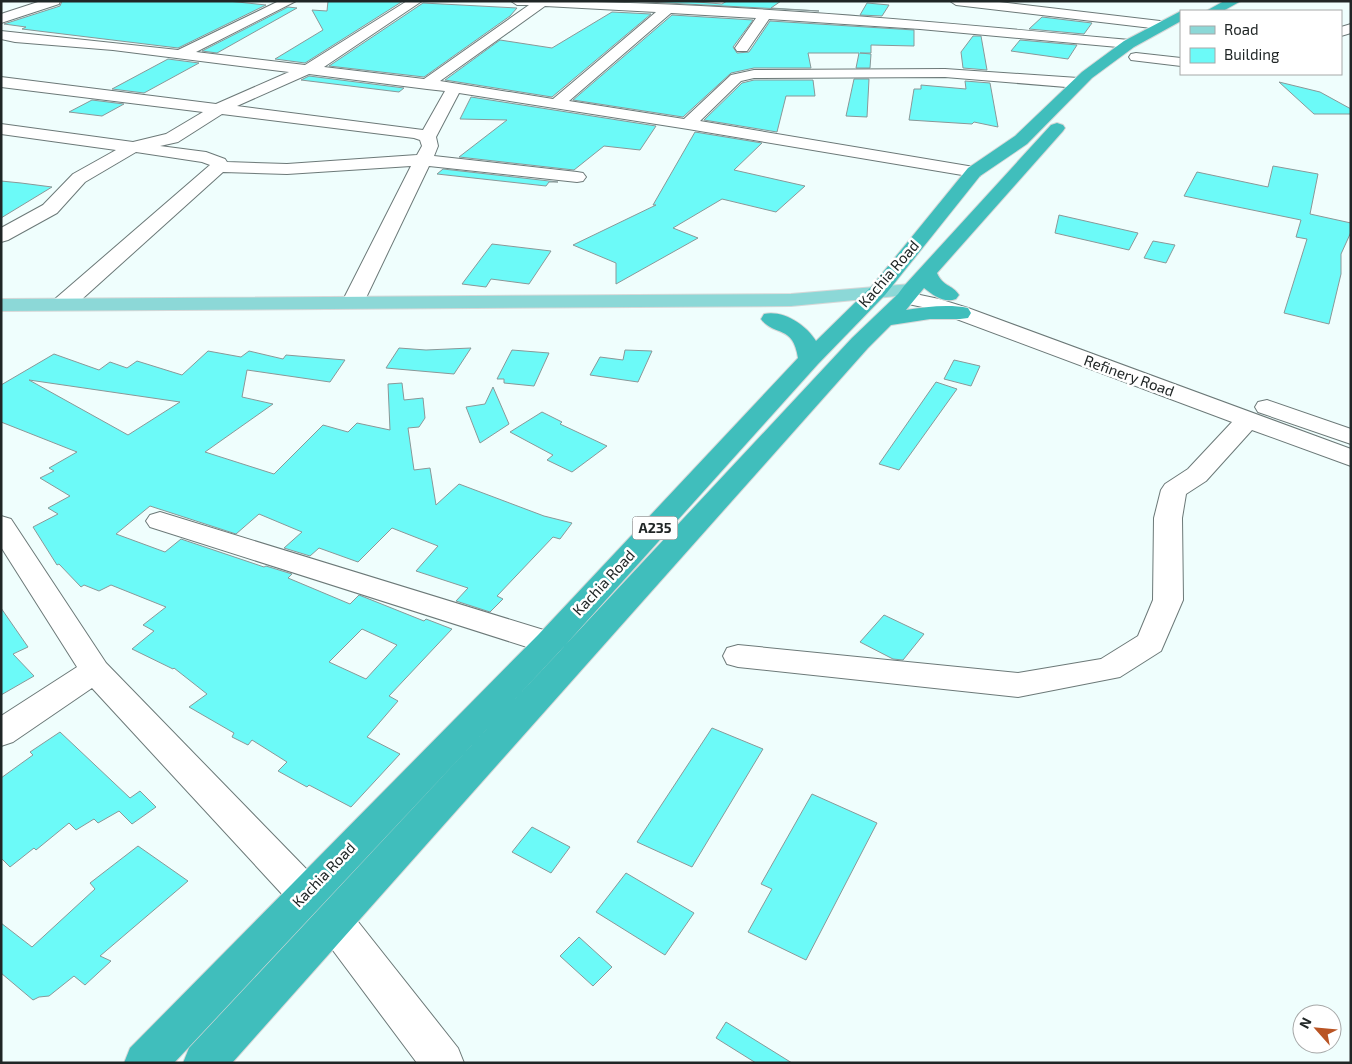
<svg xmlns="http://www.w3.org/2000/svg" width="1352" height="1064" viewBox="0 0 1352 1064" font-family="'Exo 2',sans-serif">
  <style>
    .building { fill: #6cfaf8; stroke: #8a9898; fill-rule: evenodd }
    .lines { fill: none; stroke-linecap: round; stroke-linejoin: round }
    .minor-casing { stroke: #6c7978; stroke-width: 2 }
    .major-casing { stroke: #d7d8d8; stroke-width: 2 }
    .highway-casing { stroke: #d7d8d8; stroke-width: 2 }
    .minor { fill: #fff; fill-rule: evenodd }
    .major { fill: #8cd8d7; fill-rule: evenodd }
    .highway { fill: #40bebc; fill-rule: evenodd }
    .labels { text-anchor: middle; stroke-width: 5; stroke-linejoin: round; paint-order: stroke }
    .shield { fill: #fff; stroke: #636767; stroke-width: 1 }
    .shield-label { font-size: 14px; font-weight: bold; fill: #202626 }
    .street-label { font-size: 15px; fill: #202626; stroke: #fff }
  </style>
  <rect width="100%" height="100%" fill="#effefd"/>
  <path class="building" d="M62 1H228L266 5 178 48 22 29 26 27 4 24 60 6Z
    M328 1H403L305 63 275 59 323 30 312 10 327 11Z
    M629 1H685L722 4 727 1H781L771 8 819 11Z
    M423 3 517 8 510 16 424 77 329 66Z
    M867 3 889 5 882 16 860 15Z
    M288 7 297 8 217 53 202 51Z
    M612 12 651 14 552 97 445 80 500 40 552 48Z
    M672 15 753 20 733 47 737 53 749 52 770 21 914 30V46L871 45V53H860L871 54 870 68H856L859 53H808L811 68H754L731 73 683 117 573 100Z
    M1042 17 1092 23 1084 34 1029 29Z
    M973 36H981L987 70 963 68 961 52Z
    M1020 40 1077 45 1068 59 1011 51Z
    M168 59 199 63 144 93 112 89Z
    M309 76 404 88 399 92 301 80Z
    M854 79H869L867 117 846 116Z
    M754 80H813L815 96H786L777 132 704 120 742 83Z
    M965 81 990 83 998 127 974 122 972 124 909 120 914 89H921V85L966 89Z
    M1279 82 1320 92 1351 109V114H1314Z
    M471 97 656 126 640 150 604 146 574 170 459 157 507 120 460 119Z
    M92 100 124 104 102 116 69 112Z
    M695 132 762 143 734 170 805 186 776 212 722 199 673 228 698 238 616 284V263L573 245 656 205H653Z
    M1273 166 1318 174 1310 214 1351 223V232L1341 254V274L1329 324 1284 313 1307 239 1296 237 1301 220 1184 196 1197 172 1268 187Z
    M443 169 558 182H549L546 186 437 174Z
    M1 181 21 183 52 187 1 218Z
    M1059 215 1138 233 1129 250 1055 233Z
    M1153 241 1175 245 1166 263 1144 258Z
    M492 244 551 251 529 284 491 279 486 287 462 284Z
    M399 348 426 350 471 348 454 374 386 368Z
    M512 350 549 353 534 386 504 383V379H497Z
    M625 350 652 351 638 382 590 375 600 357 623 360Z
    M208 351 241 357 249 351 283 359 286 355 345 360 330 382 247 370 242 397 273 404 205 452 274 474 323 425 348 432 357 423 390 430 388 384 402 383 404 400 423 398 425 418 419 427 408 428 414 470 430 468 436 505 459 484 544 516 572 523 560 539 553 537 497 596 503 599 490 612 456 601 468 588 416 571 438 546 392 528 358 562 319 548 310 556 284 548 302 532 259 514 236 534 150 506 116 534 165 552 181 539 264 567 266 566 292 574 288 578 350 604 359 595 424 621 426 619 452 629 389 696 398 701 367 737 400 754 351 807 309 785 307 787 278 771 287 762 252 740 248 745 232 737 234 733 189 707 207 694 174 668 173 669 132 649 154 631 143 625 166 607 111 585 99 591 84 585 81 587 59 564 57 565 33 527 58 514 48 508 70 496 40 478 54 471 49 468 77 452 1 422V385L54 354 99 370 110 362 127 368 137 361 182 375ZM29 380 180 402 128 435ZM362 629 397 645 366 679 329 662Z
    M954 360 980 366 971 386 944 379Z
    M936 382 957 389 899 470 879 464Z
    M493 387 509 424 480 443 466 407 485 404Z
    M542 412 562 422 560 424 607 446 572 472 547 460 553 455 510 432Z
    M1 608 28 647 13 654 34 676 1 695Z
    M884 615 924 634 903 660 893 659 860 642Z
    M712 728 763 749 692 867 637 842Z
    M60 732 130 798 140 791 156 807 132 824 119 811 98 823 94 819 76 830 69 823 36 850 34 848 10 867 1 858V778L33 755 30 752Z
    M812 794 877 823 806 960 748 932 772 889 761 884Z
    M532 827 570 847 551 873 512 852Z
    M138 846 188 881 100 956 111 961 85 985 74 976 49 996 39 997 33 1000 1 973V923L32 947 95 889 90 883Z
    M626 873 694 913 665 955 596 912Z
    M579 937 612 967 593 986 560 956Z
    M726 1022 792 1063H756L716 1038Z"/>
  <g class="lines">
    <defs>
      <path id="minor" d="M41 1H60L59 4 1 23V14Z
        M279 1H296L196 52 305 65 407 1H422L324 67 424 79 529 5H517L511 1C717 1 924 21 1129 40L1136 44 1129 48 920 29 769 19 747 51H737L735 48 756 18 671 13 569 101 684 119 731 75 754 70 945 69 1078 78 1083 80 1086 83 1083 86 1078 88 945 77 754 78 741 81 700 121 980 168 983 172 980 176 974 177 688 129 459 93 436 137 438 146 434 156 577 172 583 173 586 177 583 181 577 182 429 166 364 302 360 306 353 308 346 306 342 302 411 166 287 174 223 172 71 309 63 310 55 309 52 304 55 299 210 165 202 162 136 152 85 182 57 213 8 240 1 242V228L43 205 73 174 116 150 1 134V124L133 142 166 134 203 112 1 87V77L216 104 289 72 113 50 15 42 1 39V31L178 50ZM545 6 656 12 553 99 440 81ZM309 74 427 89 445 91 423 130 237 106ZM222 114 414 138 420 140 422 146 417 155 287 164 227 162 225 159 206 152 160 146 178 142Z
        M950 1H991L1160 21 1167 25 1160 29 956 5Z
        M1351 24V33L1341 36V27Z
        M1136 53 1181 58V66L1131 60 1129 57 1131 54Z
        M906 292 939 299 968 308 1351 449V466L1252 430 1206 481 1186 494 1182 518 1183 600 1161 651 1120 677 1018 697 738 667 727 664 723 656 727 648 738 645 1018 673 1101 659 1138 636 1153 600 1154 518 1161 490 1165 484 1188 469 1232 422 927 308 899 302 895 298 899 294Z
        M1267 400 1351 429V444L1258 412 1255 407 1258 402Z
        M160 512 560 635 564 643 560 651 549 654 150 527 146 521 150 515Z
        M1 516 11 519 106 663 319 882 325 894 319 906 306 911 293 906 92 688 13 742 1 746V716L77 667 1 547Z
        M334 904 348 909 458 1048 464 1063H417L320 933 315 921 320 909Z"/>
      <path id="major" d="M911 284 918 286 921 290 918 294 791 306 1 311V299L791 294Z"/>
      <path id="highway" d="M1224 1H1241L1223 11H1206Z
        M1181 11V21L1134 47 1092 78 1027 144 980 176 885 295 818 364 560 651 174 1063H124L130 1048 538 635 798 358C793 324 774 337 761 319L764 314C784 310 806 325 816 341L871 287 968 168 1015 136 1082 72 1124 41Z
        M1057 123 1063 125 1065 128 1063 131 937 273C943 287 952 284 959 295L956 299C944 303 934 296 924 288L906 310C926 307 948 304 968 308L971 313 968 318 960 319H930L891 325 868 348 232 1063H183L189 1048 852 338 898 294 904 286 1051 125Z"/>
    </defs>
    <use href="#minor" class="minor-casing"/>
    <use href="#major" class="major-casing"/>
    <use href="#highway" class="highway-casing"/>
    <use href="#minor" class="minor"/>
    <use href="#major" class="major"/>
    <use href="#highway" class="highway"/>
  </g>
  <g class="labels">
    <rect class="shield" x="632.5" y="516.5" width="45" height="23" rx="4"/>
    <g class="shield-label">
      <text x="655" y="533">A235</text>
    </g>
    <g class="street-label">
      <text transform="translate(889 274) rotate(-49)" y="5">Kachia Road</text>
      <text transform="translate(1129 376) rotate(20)" y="5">Refinery Road</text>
      <text transform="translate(604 583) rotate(-47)" y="5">Kachia Road</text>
      <text transform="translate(324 875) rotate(-46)" y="5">Kachia Road</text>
    </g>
  </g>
  <rect width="1352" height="1064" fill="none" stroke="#202626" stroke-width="5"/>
  <rect x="1180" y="10" width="162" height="65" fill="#ffffff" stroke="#a6a8a8"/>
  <rect x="1190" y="26" width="25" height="8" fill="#8cd8d7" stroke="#a6a8a8"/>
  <text x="1224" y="35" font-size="15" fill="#202626">Road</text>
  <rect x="1190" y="48" width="25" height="15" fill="#6cfaf8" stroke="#a6a8a8"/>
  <text x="1224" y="60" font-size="15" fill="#202626">Building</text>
  <g transform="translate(1317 1029) rotate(297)"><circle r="24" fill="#ffffff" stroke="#a6a8a8"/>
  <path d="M0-4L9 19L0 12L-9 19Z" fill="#b95424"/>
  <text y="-8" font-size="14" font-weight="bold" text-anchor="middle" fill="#202626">N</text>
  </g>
</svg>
